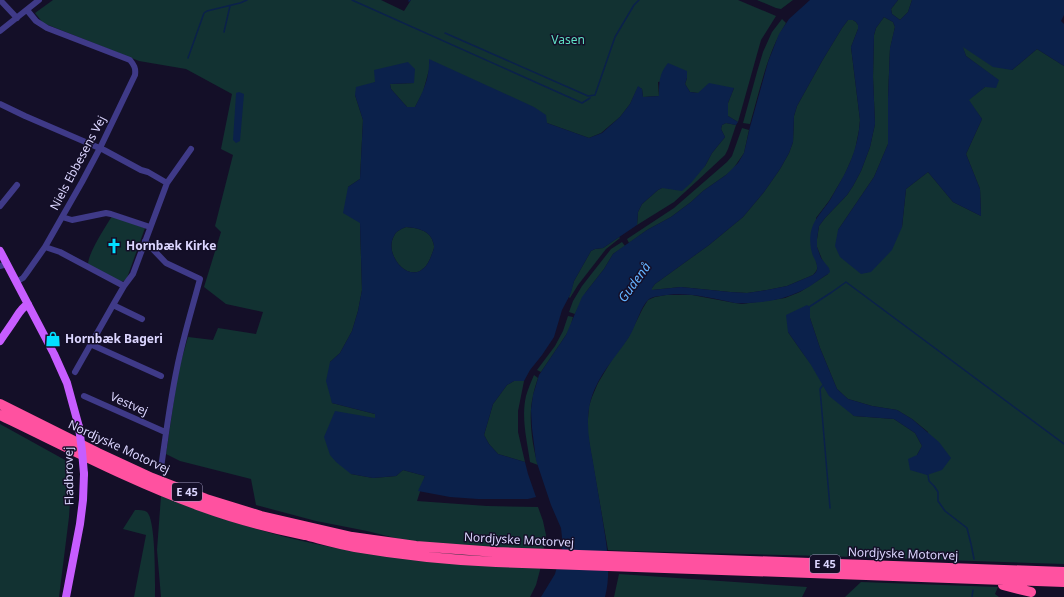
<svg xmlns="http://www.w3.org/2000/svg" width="1064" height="597" viewBox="0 0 1064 597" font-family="'Noto Sans',sans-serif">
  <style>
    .green { fill: #123232; fill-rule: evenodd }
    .water { fill: #0b214b; fill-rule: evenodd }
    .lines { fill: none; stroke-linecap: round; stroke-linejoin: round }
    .stream { stroke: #0b214b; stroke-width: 1.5 }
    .minor { stroke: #3f3a88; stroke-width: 6 }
    .major { stroke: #c75dff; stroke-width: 8 }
    .highway { stroke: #ff51a0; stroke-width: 10 }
    .major-bridge { stroke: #c75dff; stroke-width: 8 }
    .labels { text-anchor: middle; stroke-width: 3; stroke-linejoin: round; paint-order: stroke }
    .shield { fill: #140f28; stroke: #a09abe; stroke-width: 1 }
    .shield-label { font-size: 11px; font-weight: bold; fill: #dcd6ff }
    .park-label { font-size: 12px; fill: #5fe2c5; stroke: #140f28 }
    .street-label { font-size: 12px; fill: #dcd6ff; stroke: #140f28 }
    .poi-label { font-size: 12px; font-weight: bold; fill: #dcd6ff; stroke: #140f28; text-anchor: start }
    .water-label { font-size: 13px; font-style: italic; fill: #64b3ff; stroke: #140f28 }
  </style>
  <rect width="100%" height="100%" fill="#140f28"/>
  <path class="green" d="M53 0H381L404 11 411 0H738L776 16 761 40 738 122 728 116V103L734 88 698 93 690 92 685 84 687 78 658 82 659 96 643 97 642 89 638 87 630 104 620 117 601 133 589 138 547 123 429 60V70L423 92 415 107H407L391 89 390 84 414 83 375 82 355 95 363 120 360 179 348 187 360 223 362 290 358 311 352 331 340 353 330 362 332 403 375 414V418L351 474 373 478 396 476 403 470 425 476 417 501 487 506 538 507 543 521 546 535 545 545 543 550 540 570 536 585 530 597H161L157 550 161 496C232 524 305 546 382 555L403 540 367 531 316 521 256 505 251 479 180 461 166 454 178 372 188 337 213 340 218 328 256 334 263 312 226 304 204 287 221 232 215 226 233 155 221 149 232 94 186 69 139 61 43 23 35 13Z
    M757 0H793L781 9 776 8Z
    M898 0H912L908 12 900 20 892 14 891 9Z
    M884 17 893 22 895 27 890 49 888 98V144L874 177 838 230 902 227 906 189 928 172 953 202 981 216 980 189 966 154 982 119 968 100 985 87 998 80 966 56 962 46 1012 70 1037 49 1064 66V564L824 556 627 551 608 550 587 430 589 406 592 397 598 383 613 358 628 338 643 308 648 300 655 297 666 295H692L735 303 742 304 772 300 785 298 800 292 828 274 817 247V239L819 226 825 218 847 195 853 186 861 171 870 147 875 124 873 77 874 35 876 28ZM810 307V318L820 348 837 389 848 399 872 406 897 410 912 419 928 432 927 475 917 455 922 446 915 433 894 419 854 416C831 389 808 362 788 332Z
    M782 19 786 23C767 53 760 90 750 124L743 123 757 72 763 52 772 32Z
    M848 20H853L856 22 858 25V29L851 47 860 120 859 130 855 150 852 158 844 176 829 201 816 218V261C818 268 818 270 813 275L787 286 767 290 747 293 730 292 681 287 652 290V288L655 284 709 245 743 217 764 192 780 169 789 153 793 142 794 116 797 106 822 61 842 28Z
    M726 123 736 125 728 149 725 155 697 181 674 202 637 225 638 212 642 204 658 190 662 188H669L705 166 712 153 725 137 721 129 722 125Z
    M742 128 749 130 744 153 733 169 726 175 703 191 691 202 671 217 647 230 629 243 627 239 674 208 727 162 732 156Z
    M112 216 145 228 127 278 124 281 121 282 88 264C89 251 105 228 112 216Z
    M406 227C417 228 430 230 433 242 434 244 434 246 434 248 433 252 431 256 430 259 415 292 382 256 394 236 396 231 401 229 406 227Z
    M619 237 620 238 606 249 578 285 570 298 569 297 574 281 591 251 595 249 603 248Z
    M622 242 625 246 613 254 604 269 586 292 575 314 569 312 573 301 582 286 611 249Z
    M568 316 573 317 570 328 566 335 541 372 537 370 555 346 563 331Z
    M534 375 538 378C536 384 534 390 533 396 528 416 532 445 538 465L530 462C527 440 521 418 526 396 528 389 531 382 534 375Z
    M514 381H524L518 411V432L525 462 498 454 489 444 484 435 493 404 507 385Z
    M0 424 65 460 72 470 69 517 59 597H0Z
    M135 510C139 510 144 510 147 512 156 520 155 583 155 597H134L146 535 123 529Z
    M619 574 807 587 802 597H614Z
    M861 582 998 587 995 594 999 597H845Z"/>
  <path class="water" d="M810 0H898L891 9 892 14 900 20 908 12 912 0H1064V15L1061 21 1064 24V66L1037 49 1012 70 993 67 963 47 966 56 999 80 996 88 985 87 969 100 982 119 966 154 980 189 981 216 953 202 928 172 906 189 902 227 892 250 871 272 861 274 840 257 835 246 838 230 874 177 888 144V98L890 48 895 27 893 22 884 17 876 28 874 35 873 77 875 124 870 147 861 171 853 186 847 195 825 218 819 226 817 239V247L821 258 829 268 830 272 828 274C818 280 809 288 799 292 780 301 756 304 735 303 711 298 685 291 660 296 657 296 652 297 649 299 640 307 636 326 629 337 616 357 598 375 591 399 585 421 589 440 593 462 596 480 599 498 602 516 606 542 612 570 605 597H541L555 574 562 548V537L561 528 551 505 536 460 532 428 531 410 533 395 539 375 566 335 582 297 604 269 613 254 617 251 647 230 671 217 691 202 703 191 726 175 738 163 744 153 750 127 768 62 779 34 789 19ZM848 20H853L856 22 858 25V29L851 47 860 120C858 152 846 173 830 200 824 209 815 218 812 228 809 237 810 248 813 256 815 260 817 263 817 267 818 271 815 273 813 275L787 286 767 290 747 293 730 292 681 287 652 290V288L655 284 709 245 743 217 764 192 780 169 789 153 793 142 794 116 797 106 822 61 842 28Z
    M429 59 534 107 546 115 547 123 589 138 602 133 620 117 630 104 638 86 642 89 643 97 659 96C659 82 659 74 668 63L687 71V78L685 84 690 92 698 93 709 83 734 88 728 103V116L738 122 736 125 726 123 722 125 721 129 725 137 712 153 705 166 691 183 682 191 662 188 658 190 642 204 638 212 637 225 603 248 595 249 591 251 574 281 571 293 562 310 554 337 542 355 530 370 524 381H514L507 385 493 404 484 435 489 444 498 454 525 462 528 474 536 497 528 499H478L450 497 418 491 425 476 403 470 396 476 373 478 351 474 336 462 330 455 324 437 335 411 375 418V414L332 403 326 381 330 362 340 353 352 331 358 311 362 290 360 223 343 213 348 187 360 179 363 120 355 95 356 87 375 82 374 70 408 62 415 69 414 83 390 84 391 89 407 107H415C423 92 430 77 429 59ZM406 227C417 228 430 230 433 242 434 244 434 246 434 248 433 252 431 256 430 259 415 292 382 256 394 236 396 231 401 229 406 227Z
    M239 92 244 94 240 141 236 143 233 140 236 94V93Z
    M807 305 810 307V318L820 348 837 389 848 399 872 406 897 410 912 419 939 442 951 458 942 470 927 475 910 470 908 459 917 455 922 446 915 433 894 419 854 416 829 396 811 365 788 332 786 315Z"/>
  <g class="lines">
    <path class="stream" d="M352 0 582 103 590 98
      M409 1 410 0
      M224 32 230 6
      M445 33 588 96 595 95 615 37 634 5 639 0
      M188 58 204 13 207 11 240 3 247 0
      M809 307 832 292 846 282 1064 444
      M823 385 820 389 830 508
      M928 475 929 481 934 486 938 492V501L945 511 967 528 971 544 974 559
      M972 597 973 590"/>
    <path class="minor" d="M0 0 17 18
      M0 31 39 0
      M0 104 25 116 104 150 141 170 148 172 167 183
      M0 206 17 185
      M62 217 72 220 106 213 111 214 150 227
      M145 241 166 263 200 279C192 309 183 338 177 368 170 401 166 434 161 468
      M45 247 60 252 124 286
      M0 266 7 264
      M16 282 23 278 26 274 45 247 82 182 100 148 135 75C136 68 134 65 130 60L47 28 36 21 27 10
      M113 305 142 319
      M90 344 161 376
      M75 372 113 305 124 286 133 274 167 183 191 149
      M84 396 165 432"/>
    <path class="major" d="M0 251 54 354 67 383 79 427
      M0 341C4 335 9 328 13 322 18 315 20 309 28 304
      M66 597 80 524 83 500 84 474"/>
    <path class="highway" d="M0 404 98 453 152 478 206 499 261 516 352 537 416 546 496 552 1064 572
      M0 415C67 447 133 482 203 507 236 519 271 528 305 535 321 539 338 544 355 547 402 555 449 560 496 562L1064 582
      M1003 585 1031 592"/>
    <path class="major-bridge" d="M79 427 82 451 84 474"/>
  </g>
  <defs>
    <symbol id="church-bare" viewBox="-9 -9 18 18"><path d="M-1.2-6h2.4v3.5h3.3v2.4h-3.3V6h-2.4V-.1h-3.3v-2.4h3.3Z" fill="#02deff" stroke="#140f28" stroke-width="2.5" paint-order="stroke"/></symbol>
    <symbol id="shop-bare" viewBox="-9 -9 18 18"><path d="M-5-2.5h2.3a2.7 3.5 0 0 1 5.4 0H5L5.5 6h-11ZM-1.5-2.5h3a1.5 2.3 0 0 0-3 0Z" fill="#02deff" stroke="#140f28" stroke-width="2.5" paint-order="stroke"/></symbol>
  </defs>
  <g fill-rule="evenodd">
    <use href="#church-bare" x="103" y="235" width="22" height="22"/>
    <use href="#shop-bare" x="42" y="328" width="22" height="22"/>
  </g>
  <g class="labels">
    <g class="shield">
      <rect x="172" y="483" width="30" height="18" rx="3"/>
      <rect x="810" y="555" width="30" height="18" rx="3"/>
    </g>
    <g class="shield-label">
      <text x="187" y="496">E 45</text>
      <text x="825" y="568">E 45</text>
    </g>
    <g class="park-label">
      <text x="568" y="44">Vasen</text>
    </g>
    <g class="street-label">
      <text transform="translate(78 163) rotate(-62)" y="4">Niels Ebbesens Vej</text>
      <text transform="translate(129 404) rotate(24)" y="4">Vestvej</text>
      <text transform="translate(119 447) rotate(25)" y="4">Nordjyske Motorvej</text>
      <text transform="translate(69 476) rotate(-91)" y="4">Fladbrovej</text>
      <text transform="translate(519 540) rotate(3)" y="4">Nordjyske Motorvej</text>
      <text transform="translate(903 554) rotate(2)" y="4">Nordjyske Motorvej</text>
    </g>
    <g class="poi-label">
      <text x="126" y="250">Hornbæk Kirke</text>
      <text x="65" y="343">Hornbæk Bageri</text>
    </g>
    <g class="water-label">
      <text transform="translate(634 282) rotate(-54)" y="5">Gudenå</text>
    </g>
  </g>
</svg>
